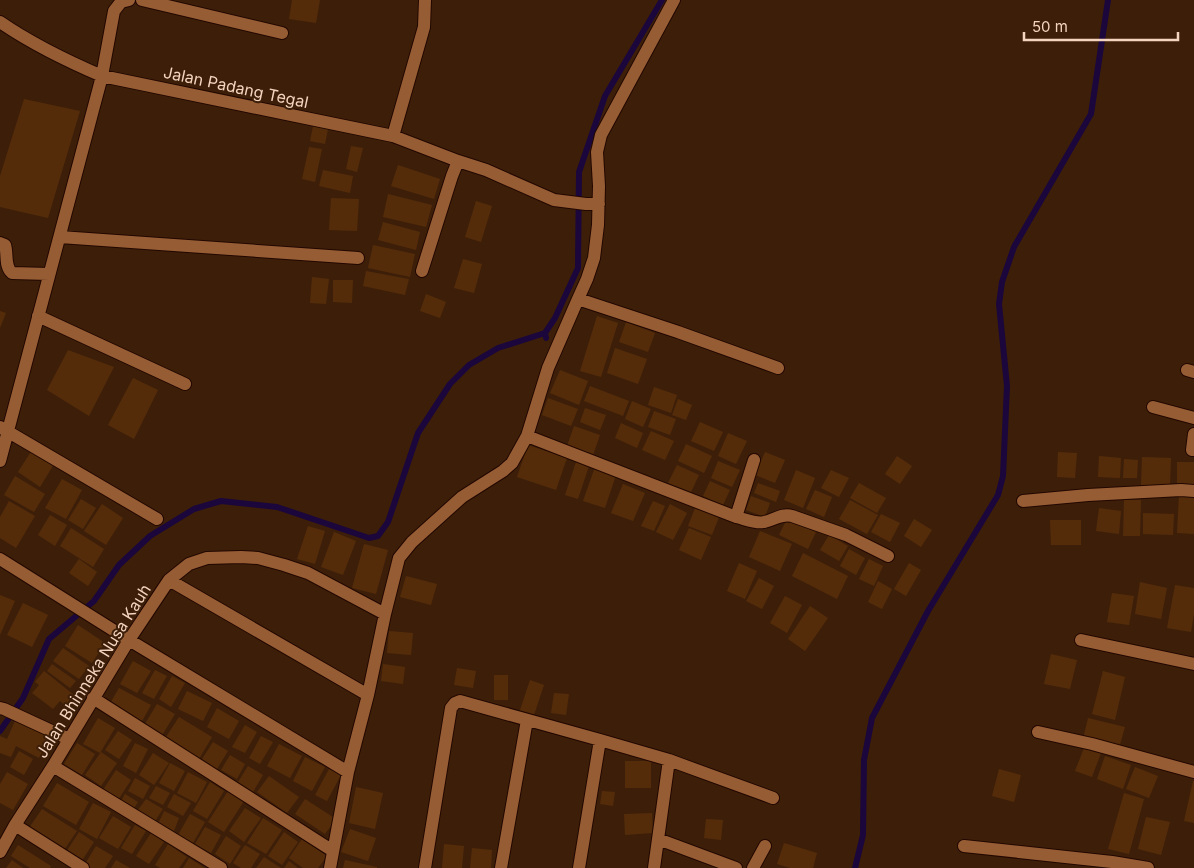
<svg xmlns="http://www.w3.org/2000/svg" width="1194" height="868" viewBox="0 0 1194 868" font-family="Inter,sans-serif">
  <style>
    .lines { fill: none; stroke-linecap: round; stroke-linejoin: round }
    .stream { stroke: #1b073b; stroke-width: 6 }
    .building { fill: #552c0a }
    .minor-casing { stroke: #220700; stroke-width: 14 }
    .minor { stroke: #965d34; stroke-width: 12 }
    .labels { text-anchor: middle; stroke-width: 4; stroke-linejoin: round; paint-order: stroke }
    .street-label { font-size: 16px; fill: #f5d4bf; stroke: #3d1f09 }
  </style>
  <rect width="100%" height="100%" fill="#3d1f09"/>
  <g class="lines">
    <path class="stream" d="M546 338 545 333 555 318 578 268 579 172 605 96 662 0
      M0 731 23 698 49 639 94 601 119 565 150 536 194 509 221 501 277 507 369 538 378 536 388 522 418 433 450 384 469 365 498 348 545 333
      M855 868 863 835 864 760 872 718 928 611 998 495 1003 476 1007 386 999 304 1002 282 1014 247 1091 114 1108 0"/>
  </g>
  <path class="building" d="M292 0H320L316 23 289 19Z
    M24 99 80 111 48 218 0 207V176Z
    M313 126 328 129 325 144 310 141Z
    M351 146 363 148 357 172 346 169Z
    M309 147 322 149 315 182 302 179Z
    M398 165 440 179 434 199 391 186Z
    M323 170 353 176 350 193 319 186Z
    M388 194 432 205 426 227 383 217Z
    M331 198 359 199 357 231 329 230Z
    M476 201 492 206 481 242 465 237Z
    M383 222 420 232 416 250 378 240Z
    M373 245 415 254 410 277 368 268Z
    M463 259 482 264 474 293 454 288Z
    M366 271 409 279 405 295 363 286Z
    M312 277 329 279 326 304 310 303Z
    M333 280H353L352 303 333 302Z
    M426 294 446 302 440 318 420 311Z
    M0 311 6 313 0 328Z
    M597 316 618 323 601 377 580 371Z
    M626 322 655 333 648 352 619 342Z
    M615 348 647 359 638 384 607 373Z
    M68 350 114 367 89 416 47 390Z
    M560 370 588 381 579 405 550 393Z
    M133 378 158 390 134 439 108 425Z
    M590 386 629 401 623 416 584 401Z
    M654 387 677 395 671 413 648 405Z
    M548 398 578 409 571 426 542 415Z
    M678 399 692 405 686 420 672 415Z
    M632 401 651 409 643 427 625 419Z
    M585 408 606 415 600 430 580 422Z
    M654 411 676 419 670 435 648 427Z
    M700 422 723 432 714 451 691 441Z
    M621 423 643 433 637 448 615 438Z
    M574 426 600 435 593 455 567 446Z
    M651 431 674 441 665 460 642 450Z
    M728 433 747 441 736 464 718 456Z
    M686 444 712 456 704 473 678 461Z
    M528 445 567 458 556 490 517 477Z
    M32 450 54 464 40 487 18 472Z
    M765 452 785 460 775 483 755 475Z
    M1058 452 1077 453 1075 478 1057 477Z
    M897 456 912 466 900 484 885 474Z
    M1099 456 1121 458 1120 478 1098 477Z
    M1142 457 1171 458 1170 486H1141Z
    M577 459 590 463 578 499 565 495Z
    M1124 459 1138 460 1137 478H1123Z
    M718 461 740 470 732 487 711 478Z
    M1177 462H1194V486H1177Z
    M677 465 699 475 691 492 668 483Z
    M595 467 616 475 605 508 583 501Z
    M796 470 815 478 803 508 784 500Z
    M831 470 849 478 839 497 821 488Z
    M15 476 45 494 34 512 4 495Z
    M62 479 82 490 66 519 45 508Z
    M710 481 730 490 723 505 703 496Z
    M758 483 780 491 776 502 754 493Z
    M859 483 886 498 877 513 850 498Z
    M623 484 645 493 633 521 611 513Z
    M815 490 832 497 824 517 806 509Z
    M1179 495 1194 496V534L1177 533Z
    M751 496 770 503 765 517 746 510Z
    M81 499 96 508 83 529 68 520Z
    M850 500 878 515 867 534 839 519Z
    M1124 500H1141L1140 536H1123Z
    M9 501 35 516 16 548 0 538V517Z
    M653 501 665 506 654 531 641 526Z
    M102 504 123 518 106 545 84 531Z
    M670 504 687 513 673 540 656 532Z
    M695 508 719 517 712 535 688 526Z
    M1099 508 1121 511 1119 534 1096 531Z
    M1143 513 1174 514 1173 535 1143 534Z
    M881 514 900 523 890 542 871 532Z
    M50 515 67 525 55 546 38 535Z
    M787 519 816 532 808 549 779 535Z
    M914 519 932 530 921 547 904 536Z
    M1050 520H1081V545H1051Z
    M308 526 325 531 315 564 297 559Z
    M71 528 104 549 93 567 60 546Z
    M689 528 711 537 701 560 679 550Z
    M760 531 792 544 780 571 749 557Z
    M334 532 356 541 343 575 321 567Z
    M829 535 848 546 839 561 820 550Z
    M364 544 388 550 376 594 352 588Z
    M849 549 865 558 856 575 840 566Z
    M803 553 848 576 837 599 792 576Z
    M79 559 97 572 88 586 69 573Z
    M869 559 883 566 874 586 859 579Z
    M739 563 757 571 745 599 727 591Z
    M909 563 921 570 906 596 894 589Z
    M406 576 437 584 431 605 400 597Z
    M759 578 774 586 762 609 746 601Z
    M878 581 892 589 882 609 868 602Z
    M1140 582 1167 588 1161 619 1135 614Z
    M1175 585 1194 588V614L1191 632 1167 628Z
    M1112 593 1134 596 1129 625 1107 622Z
    M0 595 15 601 0 635Z
    M785 596 802 605 787 633 770 623Z
    M23 603 48 615 32 647 7 635Z
    M810 606 828 618 805 651 788 639Z
    M78 625 105 643 92 663 65 646Z
    M389 631 413 633 411 655 387 653Z
    M63 648 89 666 79 679 53 661Z
    M1051 654 1077 660 1070 689 1044 684Z
    M133 661 151 671 137 693 120 684Z
    M52 664 76 681 70 688 47 671Z
    M383 664 405 667 403 684 381 681Z
    M457 668 476 671 473 688 454 685Z
    M155 670 167 676 154 699 142 693Z
    M44 671 74 695 66 706 60 701 53 709 32 693 39 685 35 682Z
    M1103 671 1125 677 1115 720 1092 714Z
    M494 675H508V700H494Z
    M172 676 185 683 171 707 159 699Z
    M530 680 544 685 533 718 519 713Z
    M119 688 151 705 141 723 109 705Z
    M187 691 212 703 203 721 178 709Z
    M554 693 569 694 566 715 551 713Z
    M157 704 175 714 161 737 143 727Z
    M217 708 239 721 229 739 207 727Z
    M179 717 212 737 199 759 166 737Z
    M98 718 115 728 100 753 83 744Z
    M1088 718 1125 727 1119 748 1083 739Z
    M15 721 49 737 39 758 16 746 11 757 0 753V736L7 739Z
    M245 725 257 732 245 753 232 747Z
    M118 731 132 740 119 759 105 750Z
    M261 736 273 742 260 764 249 758Z
    M213 742 228 751 217 769 202 759Z
    M77 743 95 754 82 775 64 764Z
    M135 743 148 749 136 773 123 766Z
    M279 744 302 756 290 778 267 766Z
    M1084 748 1101 753 1092 777 1075 771Z
    M19 751 33 759 24 775 10 767Z
    M101 752 117 763 101 786 85 775Z
    M153 753 169 763 154 785 139 775Z
    M230 755 245 764 237 779 221 770Z
    M1105 756 1131 765 1123 789 1097 779Z
    M305 757 325 767 312 791 293 781Z
    M625 761H651V788H625Z
    M170 763 185 771 174 791 159 783Z
    M248 766 263 775 253 792 238 782Z
    M1135 767 1158 776 1149 798 1126 789Z
    M329 769 341 775 327 801 315 795Z
    M999 769 1021 775 1014 802 992 796Z
    M116 770 131 780 118 800 103 790Z
    M7 772 28 784 13 810 0 803V784Z
    M188 772 207 782 196 803 177 793Z
    M269 776 299 797 287 813 257 792Z
    M135 778 150 786 143 799 128 791Z
    M1193 781H1194V823L1184 821Z
    M210 782 224 791 207 819 193 811Z
    M57 783 89 802 76 825 43 806Z
    M156 786 170 793 163 805 149 798Z
    M356 787 383 793 375 829 349 823Z
    M228 791 244 801 224 832 208 822Z
    M602 791 615 792 613 806 600 804Z
    M1124 793 1144 799 1129 854 1108 849Z
    M125 794 138 802 134 808 121 801Z
    M174 794 191 803 183 816 167 807Z
    M146 799 163 809 155 821 138 810Z
    M305 799 336 819 325 834 295 814Z
    M93 803 111 812 97 839 79 829Z
    M245 808 261 818 244 842 229 831Z
    M42 809 77 831 64 850 29 828Z
    M164 811 179 818 174 831 158 824Z
    M652 813 653 833 625 835 624 814Z
    M190 814 205 822 193 843 178 835Z
    M113 816 131 827 118 849 99 838Z
    M1146 817 1170 822 1161 855 1138 849Z
    M263 818 282 830 266 854 247 843Z
    M706 819 723 820 721 840 704 838Z
    M135 825 146 831 132 854 121 848Z
    M205 827 221 835 211 853 195 844Z
    M350 829 376 838 368 861 341 852Z
    M79 832 94 842 81 862 66 852Z
    M284 832 298 842 282 865 268 856Z
    M151 833 164 842 149 864 136 856Z
    M226 836 241 846 230 864 215 854Z
    M302 839 327 856 318 868H303L289 858Z
    M784 843 817 853 813 868H790L777 864Z
    M168 844 187 857 179 868H160L155 865Z
    M444 844 464 846 462 868H442Z
    M18 845 51 866 50 868H30L11 856Z
    M245 845 260 854 251 868H241L233 863Z
    M96 846 113 856 105 868H91L85 864Z
    M472 848 492 850 491 868H470Z
    M264 857 281 868H256Z
    M189 858 205 868H183Z
    M12 860 23 868H6Z
    M116 860 130 868H111Z
    M345 860 377 867V868H343Z
    M289 861 298 868H284Z"/>
  <g class="lines">
    <defs>
      <path id="minor" d="M142 0 282 33
        M0 22C32 44 67 61 102 76L393 136 458 161 452 176 422 271
        M393 136 424 27 425 0
        M458 161 486 170 554 200 586 204H599
        M60 237 358 258
        M0 243 5 245C8 254 4 266 12 273L49 274
        M578 299 587 279 594 258 598 225 599 186 597 152 601 135 674 0
        M38 316 185 384
        M1187 370 1194 372
        M1153 407 1194 418
        M0 427 157 519
        M1194 434 1192 450H1194
        M527 436 736 517C745 519 756 524 764 522 774 520 782 513 792 516L846 535 888 556
        M0 461 102 76 114 11 121 2 129 0
        M1023 501 1088 495 1181 490 1194 491
        M736 517 754 460
        M0 559 129 640 348 772
        M169 580 368 695
        M1081 640 1194 664
        M93 698 333 851
        M0 708 4 709 69 739
        M1038 732 1092 744 1194 772
        M53 766 221 868
        M15 825 83 868
        M658 839 736 868
        M964 846 1112 862 1148 868
        M0 852 15 825 53 766 129 640 169 580 189 564 207 558 241 557 258 558 284 565 308 573 385 614
        M330 868 348 772 368 695 385 614 399 558 412 542 462 497 503 471 512 463 527 436 548 368 578 299 678 332 778 368
        M425 868 451 708 455 703 460 701 600 740 669 760 773 798
        M501 868 527 720
        M579 868 600 740
        M654 868 669 760
        M753 868 765 846"/>
    </defs>
    <use href="#minor" class="minor-casing"/>
    <use href="#minor" class="minor"/>
  </g>
  <g class="labels">
    <g class="street-label">
      <text transform="translate(236 87) rotate(12)" y="6">Jalan Padang Tegal</text>
      <text transform="translate(93 671) rotate(-58)" y="6">Jalan Bhinneka Nusa Kauh</text>
    </g>
  </g>
  <path d="M1024 32v8h154v-8" fill="none" stroke="#f5d4bf" stroke-width="2.5"/>
  <text x="1032" y="32" font-size="15" fill="#f5d4bf" stroke="#3d1f09" stroke-width="4" paint-order="stroke">50 m</text>
</svg>
